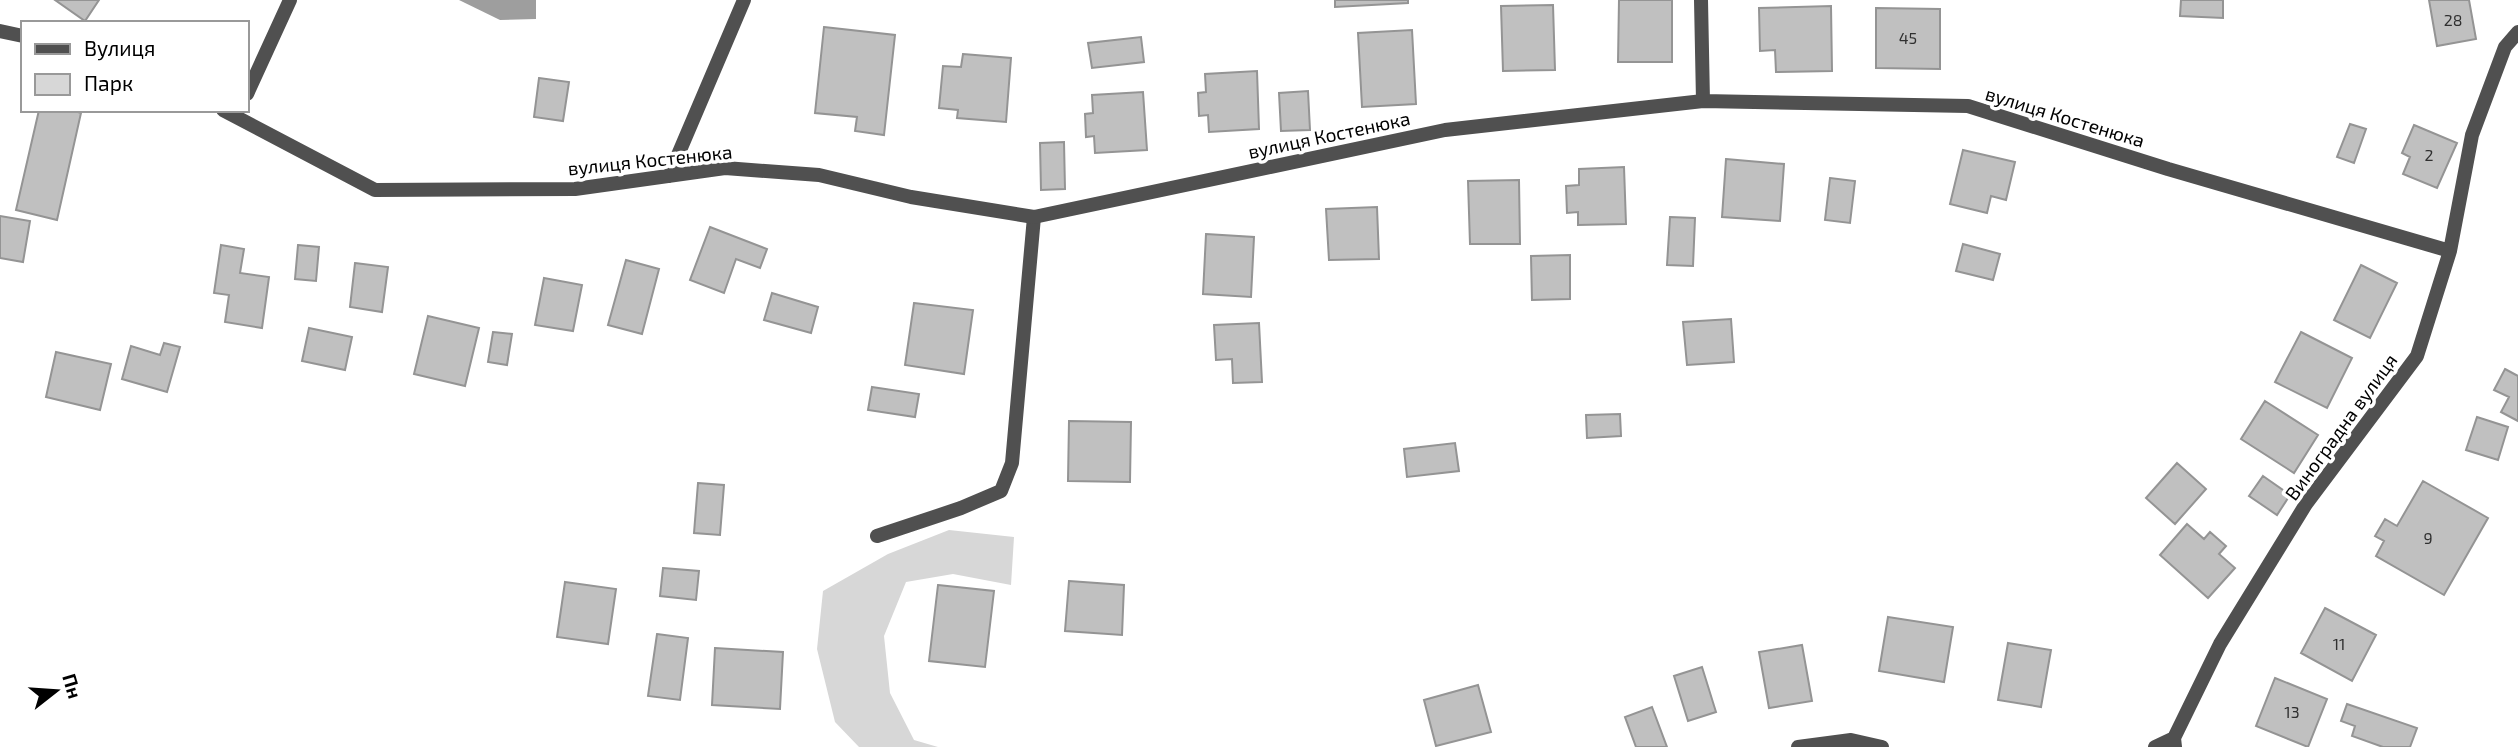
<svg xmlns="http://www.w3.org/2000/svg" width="2518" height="747" viewBox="0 0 2518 747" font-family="'Exo 2',sans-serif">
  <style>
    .green { fill: #d7d7d7 }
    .water { fill: #9e9e9e }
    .building { fill: #c0c0c0; stroke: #949494; stroke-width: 2 }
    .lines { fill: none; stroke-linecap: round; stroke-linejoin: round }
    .service { stroke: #505050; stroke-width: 14 }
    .minor { stroke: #505050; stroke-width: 14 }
    .labels { text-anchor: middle; stroke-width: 7; stroke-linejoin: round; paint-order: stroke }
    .number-label { font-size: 16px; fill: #303030 }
    .street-label { font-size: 19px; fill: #000; stroke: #fff }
  </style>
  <rect width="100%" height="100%" fill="#fff"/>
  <path class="green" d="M949 530 1014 537 1011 585 953 574 906 582 884 636 890 693 914 740 938 747H859L835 722 817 649 823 591 888 554Z"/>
  <path class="water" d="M459 0H536V19L500 20Z"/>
  <path class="building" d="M55 0H99L85 21Z
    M1335 0H1408V3L1335 7Z
    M1619 0H1672V62H1618Z
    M2181 0H2223V18L2180 16Z
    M2429 0H2469L2476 39 2437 46Z
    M1553 5 1555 70 1503 71 1501 6Z
    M1831 6 1832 71 1776 72 1775 50 1760 51 1759 8Z
    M1876 8 1940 9V69L1876 68Z
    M824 27 895 35 884 135 855 131 857 117 815 113Z
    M1412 30 1416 104 1362 107 1358 33Z
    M1141 37 1144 62 1092 68 1088 43Z
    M963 54 1011 58 1006 122 957 118 958 110 939 108 943 66 961 67Z
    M1257 71 1259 129 1209 132 1208 115 1199 116 1198 93 1206 92 1205 74Z
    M539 78 569 82 563 121 534 117Z
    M1308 91 1310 130 1281 131 1279 93Z
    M1143 92 1147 150 1095 153 1094 136 1086 137 1085 114 1093 113 1092 95Z
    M39 110H72L81 113 57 220 16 210Z
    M2350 124 2366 129 2354 163 2337 157Z
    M2414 125 2457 143 2437 188 2403 174 2410 157 2402 153Z
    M1064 142 1065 189 1041 190 1040 143Z
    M1963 150 2015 162 2006 200 1991 196 1987 213 1950 204Z
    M1726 159 1784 164 1780 221 1722 217Z
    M1624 167 1626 224 1578 225V212L1567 213 1566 186 1579 185V169Z
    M1830 178 1855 181 1850 223 1825 220Z
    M1519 180 1520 244H1470L1468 181Z
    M1377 207 1379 259 1329 260 1326 209Z
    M0 216 30 221 23 262 0 258Z
    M1670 217 1695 218 1693 266 1667 265Z
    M710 227 767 249 760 268 736 259 724 293 690 280Z
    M1206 234 1254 237 1251 297 1203 294Z
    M1963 244 2000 254 1993 280 1956 271Z
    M221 245 244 249 240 273 269 277 262 328 225 322 229 295 214 293Z
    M298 245 319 247 316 281 295 279Z
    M1570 255V299L1532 300 1531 256Z
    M626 260 659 269 642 334 608 325Z
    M355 263 388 267 382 312 350 307Z
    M2361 265 2397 283 2370 338 2334 320Z
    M544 278 582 285 573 331 535 325Z
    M772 293 818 307 811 333 764 320Z
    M914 303 973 310 964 374 905 365Z
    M428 316 479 328 465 386 414 374Z
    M1731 319 1734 362 1687 365 1683 322Z
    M1259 323 1262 382 1233 383 1232 359 1216 360 1214 325Z
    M309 328 352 337 345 370 302 361Z
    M493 332 512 334 507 365 488 362Z
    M2301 332 2352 358 2327 408 2275 382Z
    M164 343 180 347 167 392 122 379 131 346 160 355Z
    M56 352 111 364 100 410 46 397Z
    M2505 369 2518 376V421L2501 412 2509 397 2494 390Z
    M872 387 919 394 915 417 868 410Z
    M2265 401 2318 435 2294 473 2241 439Z
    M1620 414 1621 436 1587 438 1586 415Z
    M2477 417 2508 427 2498 460 2466 450Z
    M1069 421 1131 422 1130 482 1068 481Z
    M1455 443 1459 471 1407 477 1404 449Z
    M2177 463 2206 489 2175 524 2146 498Z
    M2263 476 2290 495 2277 515 2249 496Z
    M2423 481 2488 518 2444 595 2376 556 2384 541 2375 536 2385 519 2397 526Z
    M698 483 724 485 720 535 694 533Z
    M2187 524 2204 539 2210 532 2226 546 2219 554 2235 568 2208 598 2160 555Z
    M663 568 699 571 696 600 660 596Z
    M1069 581 1124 585 1122 635 1065 631Z
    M565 582 616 589 608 644 557 637Z
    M938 585 994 591 985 667 929 661Z
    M2325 608 2376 635 2352 681 2301 653Z
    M1888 617 1953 627 1944 682 1879 671Z
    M657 634 688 638 680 700 648 696Z
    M2008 643 2051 650 2041 707 1998 700Z
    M1802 645 1812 701 1769 708 1759 652Z
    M715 648 783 652 780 709 712 705Z
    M1702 667 1716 712 1688 721 1674 676Z
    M2275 678 2327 699 2308 747 2256 726Z
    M1478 685 1491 732 1436 746 1424 700Z
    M2347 704 2417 728 2410 747H2383L2352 736 2355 726 2341 721Z
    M1652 707 1667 747H1636L1625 717Z"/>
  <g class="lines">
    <path class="service" d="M247 94 290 0
      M877 536 961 508 1001 491 1012 463 1034 217"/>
    <path class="minor" d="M1701 0 1703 101
      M0 31 23 36
      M223 110 375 190 575 189 725 168 819 175 911 197 1034 217 1445 130 1703 101 1968 106 2168 169 2450 251
      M669 176 744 0
      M1798 747 1851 740 1882 747
      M2155 747 2174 738
      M2175 747 2174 738 2220 644 2306 504 2417 356 2450 251 2472 135 2505 47 2518 32"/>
  </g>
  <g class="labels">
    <g class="number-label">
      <text x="2453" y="26">28</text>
      <text x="1908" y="44">45</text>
      <text x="2429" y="161">2</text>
      <text x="2428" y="544">9</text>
      <text x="2339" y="650">11</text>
      <text x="2292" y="718">13</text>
    </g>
    <g class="street-label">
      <text transform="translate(2065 117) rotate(17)" y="7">вулиця Костенюка</text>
      <text transform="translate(1329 135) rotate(-12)" y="7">вулиця Костенюка</text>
      <text transform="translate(650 160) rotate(-6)" y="7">вулиця Костенюка</text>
      <text transform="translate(2341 427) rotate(-54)" y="7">Виноградна вулиця</text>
    </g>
  </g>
  <rect x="21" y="21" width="228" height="91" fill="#ffffff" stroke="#999999" stroke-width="2"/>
  <rect x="35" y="44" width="35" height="10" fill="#505050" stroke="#999999" stroke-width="2"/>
  <text x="84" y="56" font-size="21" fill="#000000">Вулиця</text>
  <rect x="35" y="74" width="35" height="21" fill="#d7d7d7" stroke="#999999" stroke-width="2"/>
  <text x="84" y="91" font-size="21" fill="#000000">Парк</text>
  <g transform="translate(56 691) rotate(73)" stroke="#ffffff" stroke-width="5" paint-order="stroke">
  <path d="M0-5L12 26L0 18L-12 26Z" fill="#000000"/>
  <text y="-10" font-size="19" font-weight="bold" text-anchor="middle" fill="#000000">Пн</text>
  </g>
</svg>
